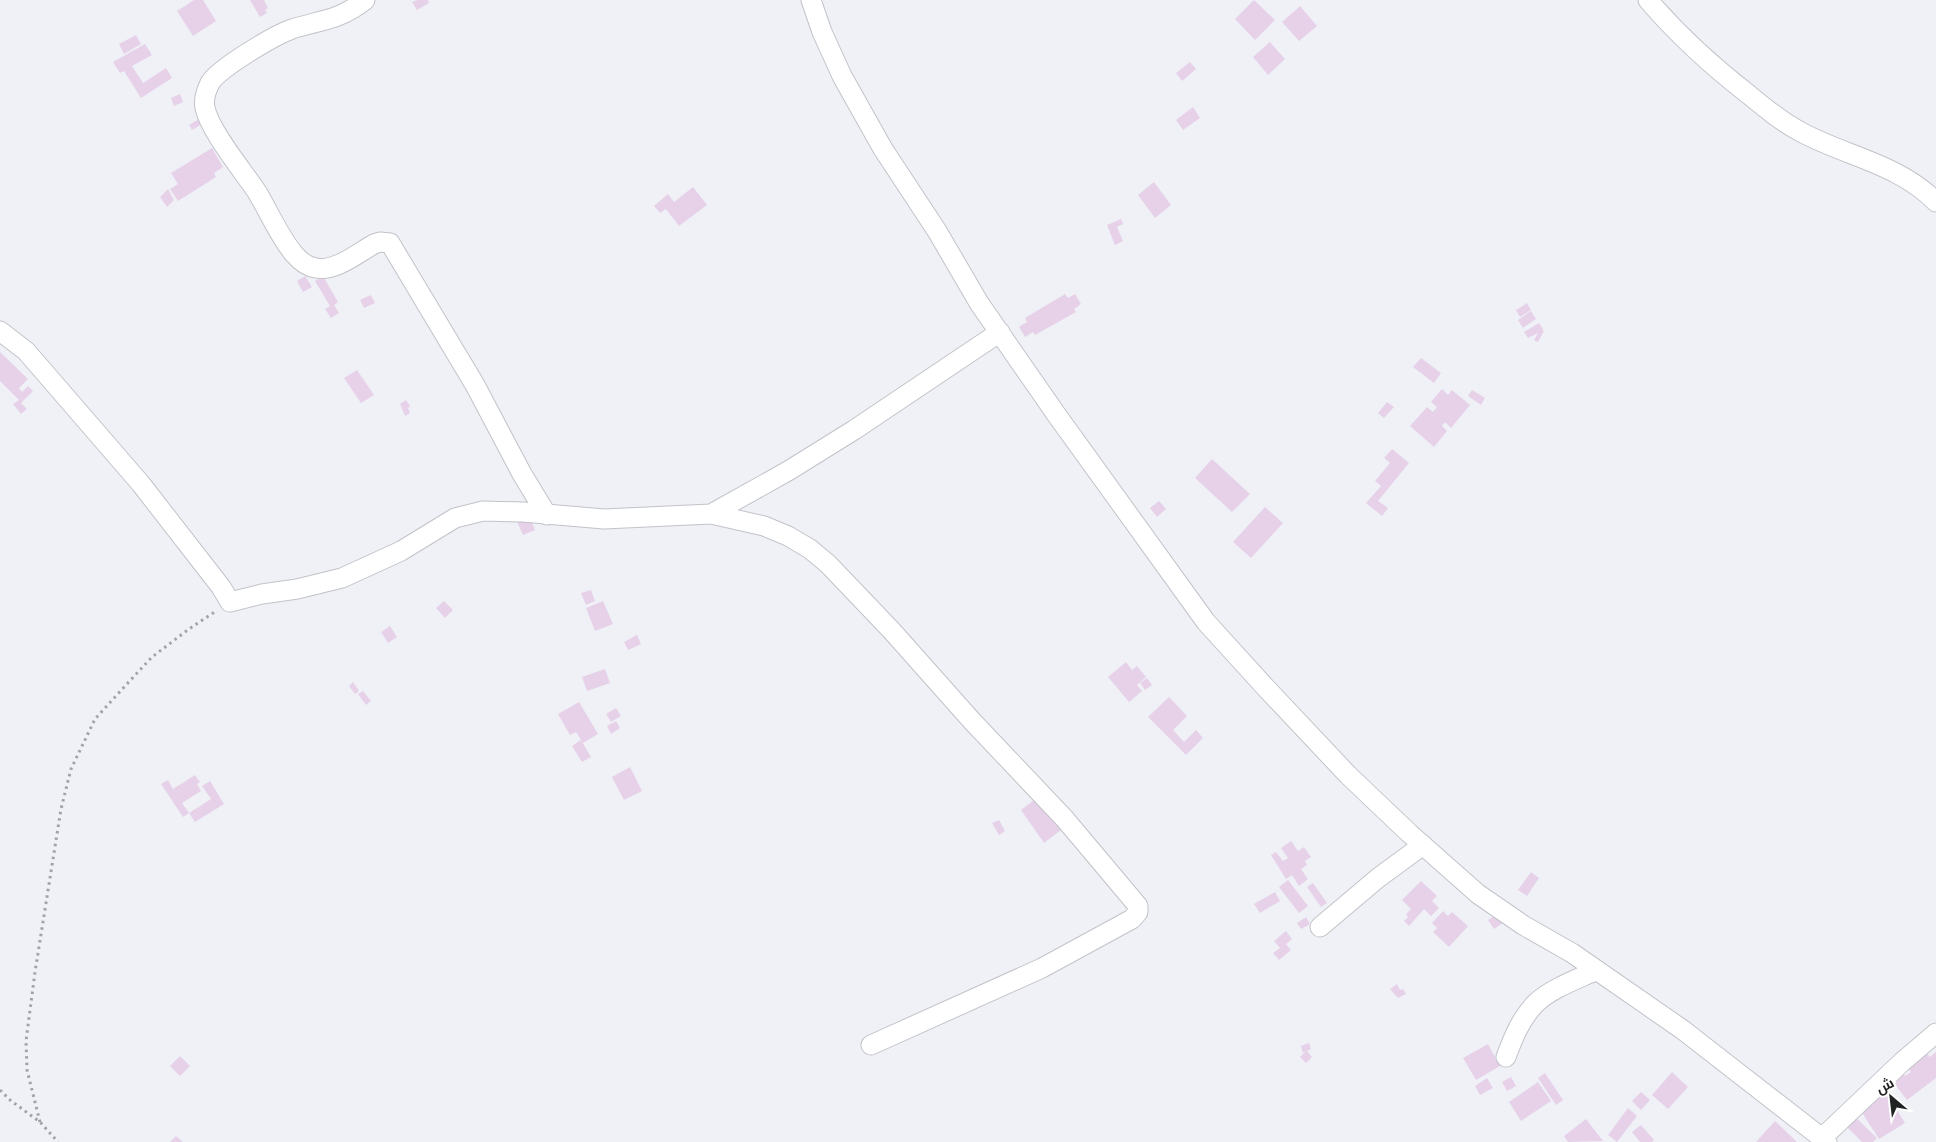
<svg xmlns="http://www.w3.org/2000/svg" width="1936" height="1142" viewBox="0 0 1936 1142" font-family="'Fira Sans',Cairo,sans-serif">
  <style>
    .building { fill: #e6d1e9 }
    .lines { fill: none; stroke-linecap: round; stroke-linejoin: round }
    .minor-casing { stroke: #c1c3c9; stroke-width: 21 }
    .path { stroke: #a2a3a8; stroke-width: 3; stroke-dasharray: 2.5 4; stroke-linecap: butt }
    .minor { stroke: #fff; stroke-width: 19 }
  </style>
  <rect width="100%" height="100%" fill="#eff1f7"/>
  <path class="building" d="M194 0H203L216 21 193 36 177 11Z
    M250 0H264L268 8 265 10 267 13 260 17Z
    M417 0H428L429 3 417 10 412 2Z
    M1254 0 1275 20 1255 40 1235 19Z
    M1300 6 1317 26 1299 41 1282 22Z
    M136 35 141 44 124 54 119 44Z
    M1270 42 1285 59 1268 75 1253 57Z
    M145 44 152 55 132 66 143 83 166 68 172 78 141 98 124 71 120 73 113 62Z
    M1190 62 1196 69 1182 81 1176 73Z
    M180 94 183 102 174 106 171 98Z
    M1193 107 1200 118 1183 130 1176 120Z
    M199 119 202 124 192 130 189 125Z
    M212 148 223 167 214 173 216 177 178 201 170 189 178 184 171 173Z
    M1154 182 1171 205 1155 218 1138 195Z
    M693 187 707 205 679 226 666 209 660 213 654 206 668 194 674 202Z
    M168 189 174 200 167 207 160 197Z
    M1121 219 1123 224 1117 227 1123 241 1115 245 1107 225Z
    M305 276 312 287 303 292 297 281Z
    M323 276 338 302 334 305 339 313 331 318 325 309 330 306 315 281Z
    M1065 294 1068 298 1075 294 1081 304 1074 309 1076 312 1035 335 1033 332 1025 337 1019 327 1027 322 1025 318Z
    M371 295 375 303 364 308 360 300Z
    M1527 303 1531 310 1520 317 1516 310Z
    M1531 311 1536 319 1523 328 1518 320Z
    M1539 323 1543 329 1542 330 1544 331 1538 342 1534 340 1538 333 1528 338 1524 332Z
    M0 352 28 379 19 388 22 392 28 386 33 391 21 403 27 409 21 414 13 404 19 400 0 381Z
    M1421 358 1441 373 1434 383 1413 367Z
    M357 370 374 395 361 403 344 378Z
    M1442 389 1448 395 1452 390 1470 405 1451 428 1445 422 1442 426 1447 431 1434 447 1410 426 1427 407 1433 412 1437 407 1431 402Z
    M1472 390 1485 398 1481 405 1468 396Z
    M406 400 410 406 408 408 410 413 405 416 400 404Z
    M1387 402 1394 407 1384 418 1378 413Z
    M1392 449 1409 463 1378 501 1388 508 1382 516 1366 503 1381 486 1375 481 1390 463 1384 458Z
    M1212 459 1250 494 1232 512 1195 478Z
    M1159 501 1166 509 1157 517 1150 508Z
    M1265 507 1283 523 1251 558 1233 542Z
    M528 512 535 530 523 535 515 517Z
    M591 590 595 601 586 605 581 593Z
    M444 601 453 610 445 618 436 608Z
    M603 601 613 624 595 631 586 608Z
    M390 626 397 637 388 643 381 632Z
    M637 635 641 644 628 650 624 642Z
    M1126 662 1132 670 1137 666 1146 677 1137 685 1142 691 1129 702 1108 677Z
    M605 669 610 683 587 691 582 677Z
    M1147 678 1152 685 1145 690 1140 683Z
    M353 682 359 691 355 694 349 686Z
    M363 691 371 701 366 705 358 694Z
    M1169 697 1187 716 1173 730 1184 742 1196 730 1203 738 1186 755 1148 717Z
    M579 702 598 734 583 743 576 732 570 735 558 714Z
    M616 708 621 716 611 722 606 714Z
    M616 721 620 728 611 734 607 726Z
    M581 740 591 757 582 762 572 746Z
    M630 767 642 791 624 800 612 777Z
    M195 775 200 782 197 784 201 791 182 803 189 813 211 799 202 786 210 781 224 804 195 822 189 813 183 817 161 784 168 780 173 789Z
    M1038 797 1061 830 1044 843 1021 810Z
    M999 820 1005 831 999 835 992 823Z
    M1291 841 1298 851 1304 847 1311 857 1305 861 1307 865 1301 869 1308 879 1299 886 1292 875 1286 879 1271 855 1276 852 1283 861 1288 858 1281 848Z
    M1531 872 1539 878 1527 896 1518 890Z
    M1288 880 1308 906 1299 913 1279 887Z
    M1421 881 1437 896 1432 901 1439 908 1431 916 1424 909 1409 926 1404 921 1408 917 1406 914 1411 909 1402 900Z
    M1313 883 1327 903 1321 907 1307 887Z
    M1275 892 1280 901 1260 913 1254 904Z
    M1443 911 1448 916 1452 912 1468 926 1449 947 1433 932 1437 928 1432 923Z
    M1500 912 1506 921 1494 929 1488 920Z
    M1306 917 1310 924 1301 929 1297 923Z
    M1286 931 1292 939 1286 944 1291 950 1279 960 1273 953 1280 948 1274 941Z
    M1397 984 1400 990 1403 989 1406 994 1398 998 1390 989Z
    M1309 1043 1311 1049 1307 1051 1312 1057 1306 1063 1300 1057 1306 1051 1303 1053 1301 1046Z
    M1488 1044 1500 1066 1476 1080 1463 1058Z
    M1924 1050 1930 1057 1936 1052V1078L1907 1100 1889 1077 1900 1069 1905 1076 1911 1072 1905 1065Z
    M180 1056 190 1066 180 1076 170 1066Z
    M1672 1072 1688 1087 1668 1109 1652 1095Z
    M1545 1073 1563 1100 1556 1105 1538 1078Z
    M1511 1077 1516 1086 1507 1091 1502 1082Z
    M1487 1078 1493 1088 1480 1095 1475 1086Z
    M1538 1082 1551 1101 1521 1121 1509 1102Z
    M1641 1092 1650 1100 1641 1110 1632 1101Z
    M1886 1092 1905 1123 1879 1139 1859 1108Z
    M1628 1108 1637 1116 1617 1142 1608 1135Z
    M1850 1112 1877 1138 1873 1142H1862L1841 1121Z
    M1586 1119 1603 1141 1568 1142 1564 1136Z
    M1775 1121 1797 1142H1756Z
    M1641 1125 1654 1140 1652 1142H1640L1632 1132Z
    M176 1136 183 1142H170Z"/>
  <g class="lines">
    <defs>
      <path id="minor" d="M365 0C340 20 321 20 292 29 275 35 219 68 210 83 206 91 203 99 205 108 210 131 243 171 257 192 269 212 279 236 294 254 300 261 307 267 316 268 335 272 358 253 374 244L380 242 390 243 475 385 522 474 547 515
        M811 0 822 32 842 76 883 149 937 231 979 303 1056 414 1206 622 1266 688 1348 775 1409 833 1478 894 1523 925 1572 953 1683 1030 1827 1142
        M1648 0C1678 35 1712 66 1748 94 1765 108 1782 122 1801 132 1845 156 1899 164 1936 202
        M0 331 26 351 141 484 221 587 230 602 262 594 297 589 342 578 401 551 455 518 483 511 523 512 604 519 711 514 788 471 854 430 1000 332
        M711 514 764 526 788 536 810 549 828 564 892 631 972 721 1064 818 1138 906V912L1132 919 1042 968 871 1045
        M1320 927 1378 878 1423 845
        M1506 1057C1513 1038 1521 1018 1536 1003 1552 988 1578 979 1597 970
        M1822 1138 1902 1062 1936 1033"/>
    </defs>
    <use href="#minor" class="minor-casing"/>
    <path class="path" d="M0 1090 10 1100 40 1122 58 1142
      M40 1122 27 1070 26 1041 35 972 61 809 71 769 95 719 126 685 152 657 189 629 216 611"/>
    <use href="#minor" class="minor"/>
  </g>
  <g transform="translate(1891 1097) rotate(332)" stroke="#ffffff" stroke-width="4" paint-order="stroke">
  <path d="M0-4L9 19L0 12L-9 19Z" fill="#212224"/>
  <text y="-8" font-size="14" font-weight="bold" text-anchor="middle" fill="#212224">ش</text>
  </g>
</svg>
